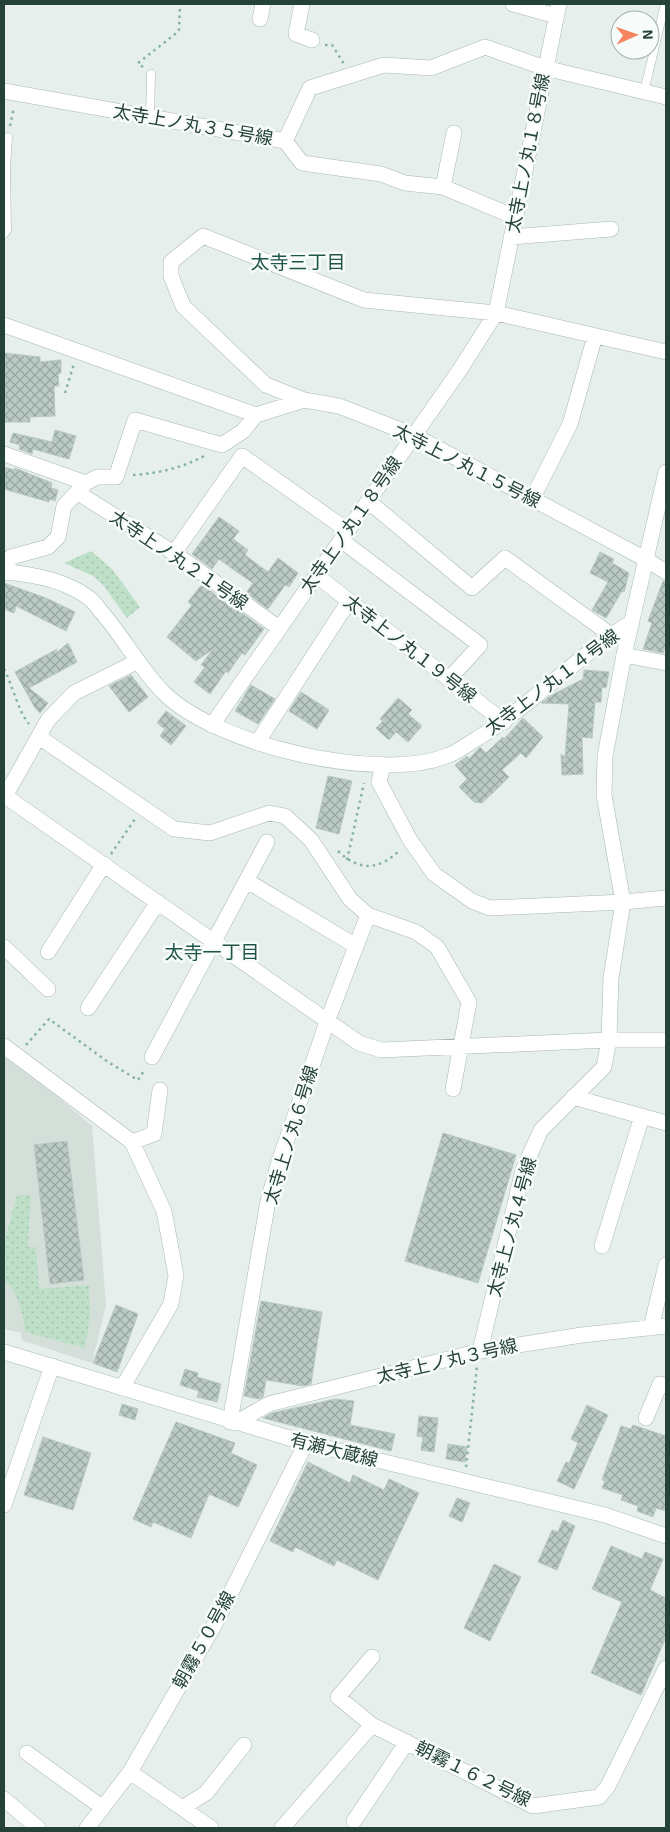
<svg xmlns="http://www.w3.org/2000/svg" width="670" height="1832" viewBox="0 0 670 1832" font-family="'Exo 2','Noto Sans JP',sans-serif">
  <style>
    .built { fill: #d4dfda }
    .green { fill: url(#green-dots) }
    .building { fill: url(#building-cross-hatch); stroke: #b8c9c2 }
    .lines { fill: none; stroke-linecap: round; stroke-linejoin: round }
    .lane-casing { stroke: #a8b8b2; stroke-width: 9 }
    .street-casing { stroke: #a8b8b2; stroke-width: 16 }
    .secondary-casing { stroke: #a4bbb3; stroke-width: 16 }
    .path { stroke: #86b3a5; stroke-width: 2.5; stroke-dasharray: 2.5 4; stroke-linecap: butt }
    .lane { stroke: #fff; stroke-width: 8 }
    .street { stroke: #fff; stroke-width: 15 }
    .secondary { stroke: #fff; stroke-width: 15 }
    .labels { text-anchor: middle; stroke-width: 5; stroke-linejoin: round; paint-order: stroke }
    .street-label { font-size: 18px; fill: #24423a; stroke: #f7fbf9 }
    .neighbourhood-label { font-size: 19px; fill: #1f5548; stroke: #f7fbf9 }
  </style>
  <defs>
    <pattern id="green-dots" width="8" height="8" patternUnits="userSpaceOnUse" patternTransform="scale(1.25)"><rect width="8" height="8" fill="#bfe0c8"/><path d="M2 2h.1M6 6h.1" fill="none" stroke="#a4c1ad" stroke-width="1.8" stroke-linecap="round"/></pattern>
    <pattern id="building-cross-hatch" width="8" height="8" patternUnits="userSpaceOnUse" patternTransform="scale(1.25)"><rect width="8" height="8" fill="#bbcac4"/><path d="M0 0l8 8M0 8l8-8" fill="none" stroke="#98a6a0"/></pattern>
  </defs>
  <rect width="100%" height="100%" fill="#e6efeb"/>
  <path class="built" d="M4 1057 27 1070 92 1126 106 1305 92 1363 21 1340V1333L4 1329Z"/>
  <path class="green" d="M91 551 112 569 140 607 127 618 103 585 93 576 64 563Z
    M17 1195H31L28 1247H36L39 1289 89 1285 90 1316 85 1348 25 1332C23 1313 18 1293 4 1279V1244Z"/>
  <path class="building" d="M4 353 40 357V362L61 360V373L58 374 59 386H54L55 416 30 417V422H4Z
    M55 430 76 436 69 459 33 449 32 454 19 449 20 445 10 442 13 433 52 442Z
    M4 467 14 470 15 468 52 483 51 488 58 490 55 501 50 499 49 502 4 489Z
    M219 517 239 531 233 539 248 550 245 555 268 572 278 558 298 573 289 587 285 585 268 609 246 593 253 583 234 570 219 559 212 569 192 554Z
    M600 552 614 559 612 563 629 573 624 592 622 591 606 618 592 610 608 582 590 573Z
    M663 581H666V644L663 653 643 649 652 623 648 621Z
    M4 583 46 598 75 612 66 631 16 606 14 613 4 609Z
    M202 584 234 610 235 608 264 629 245 655 242 653 228 673 226 671 210 694 194 682 205 667 201 665 213 649 196 661 167 637 192 605 188 602Z
    M68 643 77 662 29 688 48 703 40 713 35 708 15 672 57 649 55 654Z
    M584 670 609 672 606 688 602 687 601 702H595L592 738 582 737 583 774 562 775 561 754 565 757 569 704 541 703 550 696 583 679Z
    M131 675 148 697 129 712 109 686Z
    M251 685 275 699 258 724 235 711Z
    M301 692 329 710 317 729 289 711Z
    M398 698 412 710 408 714 422 726 408 742 396 732 389 740 376 728 383 721 380 719Z
    M166 711 186 726 171 745 160 736 165 729 157 723Z
    M523 718 543 737 526 758 521 753 502 770 509 777 499 787 482 803 474 802 459 787 467 779 455 765 467 756 469 759 480 747 486 753 503 737 504 739Z
    M328 776 352 781 339 834 316 828Z
    M443 1133 516 1155 478 1283 405 1261Z
    M67 1141 84 1280 50 1284 34 1145Z
    M261 1301 322 1312 311 1384 303 1386 266 1380 263 1397 259 1399 244 1396Z
    M116 1305 138 1314 117 1372 93 1363Z
    M185 1369 198 1373 197 1377 221 1384 217 1402 197 1397 199 1391 180 1385Z
    M335 1399 354 1401 350 1425 395 1434 391 1451 263 1418 272 1413Z
    M122 1404 138 1409 135 1420 119 1415Z
    M587 1405 608 1415 574 1489 557 1481 566 1462 569 1463 578 1443 571 1439Z
    M419 1416 438 1418 434 1452 421 1450 423 1437 417 1436Z
    M176 1422 235 1443 231 1453 257 1465 238 1507 209 1494 191 1538 153 1522 151 1527 133 1519Z
    M633 1425 666 1436V1511L656 1508 653 1517 637 1511 638 1506 621 1500 623 1495 602 1488 605 1481 602 1480 621 1426 631 1429Z
    M43 1437 91 1453 73 1510 24 1495Z
    M448 1444 467 1447 465 1462 446 1459Z
    M308 1462 350 1483 353 1475 384 1490 389 1479 419 1493 378 1580 337 1560 334 1566 295 1547 293 1552 270 1541Z
    M457 1498 470 1503 462 1522 449 1516Z
    M563 1520 575 1526 557 1570 538 1562 552 1530 558 1532Z
    M611 1546 642 1559 645 1552 663 1559 650 1590 666 1598V1637L641 1695 591 1673 622 1602 592 1589Z
    M494 1564 521 1577 490 1641 464 1628Z"/>
  <g class="lines">
    <defs>
      <path id="lane" d="M644 92 665 4
        M150 117 151 74
        M4 234 7 230 6 168 8 137"/>
      <path id="street" d="M302 4 296 34 312 40
        M513 4 556 16
        M260 19 263 4
        M4 91 285 141 310 88 384 65 431 68 485 47 545 68 666 97
        M285 141 302 163 381 174 405 183 443 187 515 217
        M443 187 454 133
        M511 237 611 229
        M4 325 256 415 304 400 339 406 413 435 647 560
        M304 400 266 385 183 306 171 276V262L203 236 364 300 496 313 666 352
        M4 454 86 483
        M78 493 174 553 279 628
        M532 499 570 424 595 336
        M368 501 472 588 505 558 611 635
        M341 540 480 645 449 679
        M174 553 242 456 347 530
        M7 572 11 557 48 547 58 537 64 506 86 483 97 477H116L135 420 222 445 243 431 256 415
        M316 575 504 722
        M624 655 666 663
        M212 725 459 371 496 313 559 4
        M39 737 174 829 210 833 269 813 285 816 311 840 350 899 368 915 416 932 437 947 469 1002 453 1089
        M257 743 349 601
        M383 765 379 782 410 840 434 874 472 901 490 908 623 902 666 898
        M5 796 359 1043 381 1050 609 1040H666
        M4 798 48 720 74 693 138 661
        M247 881 356 946
        M4 947 48 989
        M48 952 104 864
        M88 1008 158 902
        M4 1046 132 1142 164 1211 176 1275 171 1304 122 1388
        M152 1057 267 842
        M573 1097 666 1123
        M132 1142 154 1134 160 1090
        M602 1246 642 1116
        M651 1328 666 1265
        M480 1351 523 1170 541 1130 604 1067 609 1040
        M646 1418 660 1384 666 1386
        M230 1422 268 1201 279 1162 327 1022 368 915
        M235 1423 269 1404 480 1351 582 1335 666 1326
        M4 1505 52 1366
        M372 1725 338 1697 372 1657
        M27 1753 103 1808
        M130 1772 211 1828
        M4 1799 38 1828
        M182 1808 206 1793 244 1745
        M354 1821 407 1742
        M87 1828 130 1772 216 1622 306 1443
        M282 1828 372 1725 533 1806 599 1797 608 1786 666 1668"/>
      <path id="secondary" d="M647 560 666 572
        M4 572C33 574 65 580 89 598 95 602 99 610 104 615 125 640 141 670 164 693 216 745 381 784 449 755 459 751 469 743 478 738 533 704 577 656 632 622
        M609 1040 611 978 623 902 604 795 605 756 624 655 666 472
        M4 1352 306 1443 605 1515 666 1536"/>
    </defs>
    <use href="#lane" class="lane-casing"/>
    <use href="#street" class="street-casing"/>
    <use href="#secondary" class="secondary-casing"/>
    <path class="path" d="M325 45H332L344 64
      M143 67 138 63 179 31 180 4
      M10 126 14 107
      M65 393 74 364
      M133 475C160 473 182 468 206 455
      M4 669C12 684 19 713 29 724
      M338 851C360 872 379 870 400 850
      M111 854 135 819
      M347 860 364 783
      M26 1045 49 1019 108 1062 138 1080 145 1069
      M466 1467 477 1366"/>
    <use href="#lane" class="lane"/>
    <use href="#street" class="street"/>
    <use href="#secondary" class="secondary"/>
  </g>
  <g class="labels">
    <g class="street-label">
      <text transform="translate(193 125) rotate(10)" y="6">太寺上ノ丸３５号線</text>
      <text transform="translate(528 153) rotate(-79)" y="6">太寺上ノ丸１８号線</text>
      <text transform="translate(467 466) rotate(27)" y="6">太寺上ノ丸１５号線</text>
      <text transform="translate(351 525) rotate(-55)" y="6">太寺上ノ丸１８号線</text>
      <text transform="translate(179 560) rotate(34)" y="6">太寺上ノ丸２１号線</text>
      <text transform="translate(410 649) rotate(38)" y="6">太寺上ノ丸１９号線</text>
      <text transform="translate(552 682) rotate(-37)" y="6">太寺上ノ丸１４号線</text>
      <text transform="translate(291 1135) rotate(-73)" y="6">太寺上ノ丸６号線</text>
      <text transform="translate(512 1227) rotate(-75)" y="6">太寺上ノ丸４号線</text>
      <text transform="translate(447 1361) rotate(-13)" y="6">太寺上ノ丸３号線</text>
      <text transform="translate(334 1450) rotate(14)" y="6">有瀬大蔵線</text>
      <text transform="translate(204 1640) rotate(-61)" y="6">朝霧５０号線</text>
      <text transform="translate(473 1774) rotate(26)" y="6">朝霧１６２号線</text>
    </g>
    <g class="neighbourhood-label">
      <text x="298" y="269">太寺三丁目</text>
      <text x="212" y="959">太寺一丁目</text>
    </g>
  </g>
  <rect width="670" height="1832" fill="none" stroke="#24423a" stroke-width="10"/>
  <g transform="translate(635 35) rotate(88)"><circle r="24" fill="#f7fbf9" stroke="#a3b1ad"/>
  <path d="M0-4L9 19L0 12L-9 19Z" fill="#f4845f"/>
  <text y="-8" font-size="14" font-weight="bold" text-anchor="middle" fill="#24423a">N</text>
  </g>
</svg>
